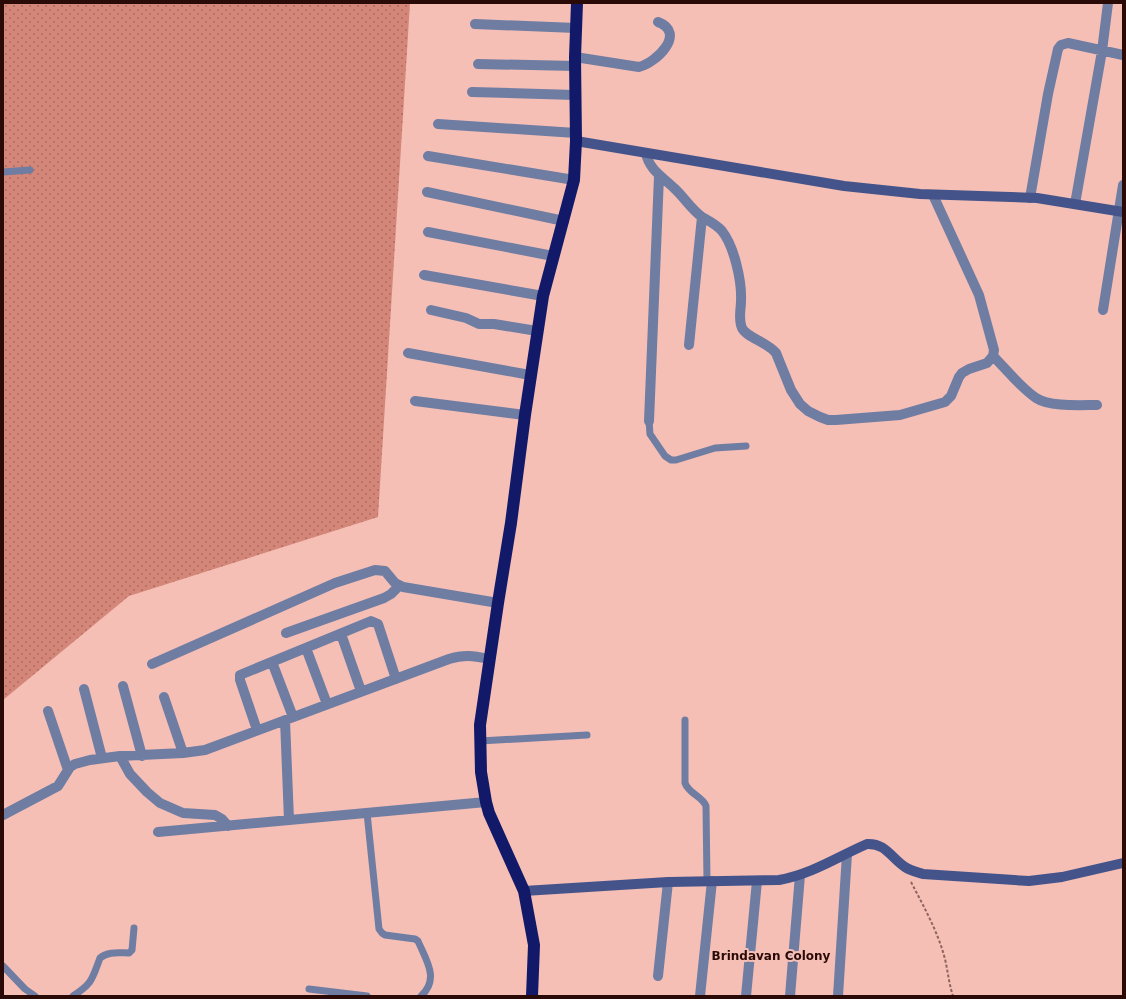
<svg xmlns="http://www.w3.org/2000/svg" width="1126" height="999" viewBox="0 0 1126 999" font-family="'DejaVu Sans',sans-serif">
  <style>
    .grass { fill: url(#grass-dots) }
    .lines { fill: none; stroke-linecap: round; stroke-linejoin: round }
    .path { stroke: #8f645e; stroke-width: 2; stroke-dasharray: 3 2; stroke-linecap: butt }
    .lane { stroke: #6f7da3; stroke-width: 7 }
    .street { stroke: #6f7da3; stroke-width: 10 }
    .secondary { stroke: #44548b; stroke-width: 10 }
    .highway { stroke: #121968; stroke-width: 12 }
    .labels { text-anchor: middle; stroke-width: 4; stroke-linejoin: round; paint-order: stroke }
    .neighbourhood-label { font-size: 12px; font-weight: bold; fill: #290a06; stroke: #f5bfb6 }
  </style>
  <defs>
    <pattern id="grass-dots" width="8" height="8" patternUnits="userSpaceOnUse"><rect width="8" height="8" fill="#d48679"/><path d="M2 2h.1M6 6h.1" fill="none" stroke="#ac6c61" stroke-width="1.8" stroke-linecap="round"/></pattern>
  </defs>
  <rect width="100%" height="100%" fill="#f5bfb6"/>
  <path class="grass" d="M3 3H410L378 517 129 596 3 700Z"/>
  <g class="lines">
    <path class="path" d="M911 882C924 907 938 932 945 959 948 972 949 984 953 996"/>
    <path class="lane" d="M3 172 30 170
      M649 421 650 434 665 456 671 460H676L715 448 746 446
      M685 720V783C689 794 702 796 706 806L707 881
      M480 741 587 735
      M367 813 379 929 382 933 385 935 415 939 418 941C426 960 440 979 421 996
      M3 966 25 989 35 996
      M309 989 367 996
      M73 996C93 983 92 979 100 958 108 951 119 953 129 953L132 950 134 928"/>
    <path class="street" d="M475 24 576 28
      M575 57 639 67C656 63 687 33 658 22
      M478 64 575 66
      M472 92 575 95
      M438 124 576 133
      M646 153C649 170 663 177 674 188 684 197 691 209 702 217 709 221 716 224 722 231 734 246 742 281 741 301 741 310 738 319 742 328 746 337 767 342 776 353L791 390 800 404 808 411 820 417 828 420H836L900 415 945 402 951 396 959 377 962 373 969 369 987 363 993 356 994 350 979 295 933 195
      M428 156 574 180
      M427 192 564 221
      M1030 198 1048 94 1058 49 1061 45 1068 43 1123 55
      M1075 204 1102 51 1108 3
      M428 232 553 256
      M424 275 543 296
      M431 310 466 318 479 324H494L537 331
      M1103 310 1123 185
      M689 345 702 217
      M408 353 530 375
      M993 356C1007 370 1020 387 1036 398 1050 407 1080 405 1097 405
      M415 401 525 415
      M649 421 659 176
      M286 633 384 598 391 594 399 586
      M341 634 361 691
      M306 648 327 704
      M272 662 293 717
      M152 664 335 583 375 570 385 571 395 583 403 587 498 603
      M123 686 142 756
      M84 689 102 758
      M164 697 183 753
      M48 711 68 770
      M285 720 289 820
      M257 730 240 680V675L371 621 378 624 396 679
      M120 756 130 774 147 792 160 803 183 813 215 815 222 819 228 826
      M3 815 58 786 70 767 75 764 90 760 120 756 183 753 205 750 449 659C465 654 474 656 489 659
      M158 832 486 802
      M658 976 668 882
      M700 996 712 881
      M746 996 757 881
      M790 996 800 875
      M838 996 847 854"/>
    <path class="secondary" d="M576 141 844 186 920 194 1037 198 1123 212
      M524 891 668 882 779 880C812 874 837 857 867 844 886 843 891 858 905 867 911 871 917 872 923 874L1029 881 1062 877 1123 863"/>
    <path class="highway" d="M532 996 534 945 524 891 489 813 486 802 481 772 480 725 498 603 511 523 525 415 543 296 574 180 576 141 575 57 577 3"/>
  </g>
  <g class="labels">
    <g class="neighbourhood-label">
      <text x="771" y="960">Brindavan Colony</text>
    </g>
  </g>
  <rect width="1126" height="999" fill="none" stroke="#290a06" stroke-width="8"/>
</svg>
